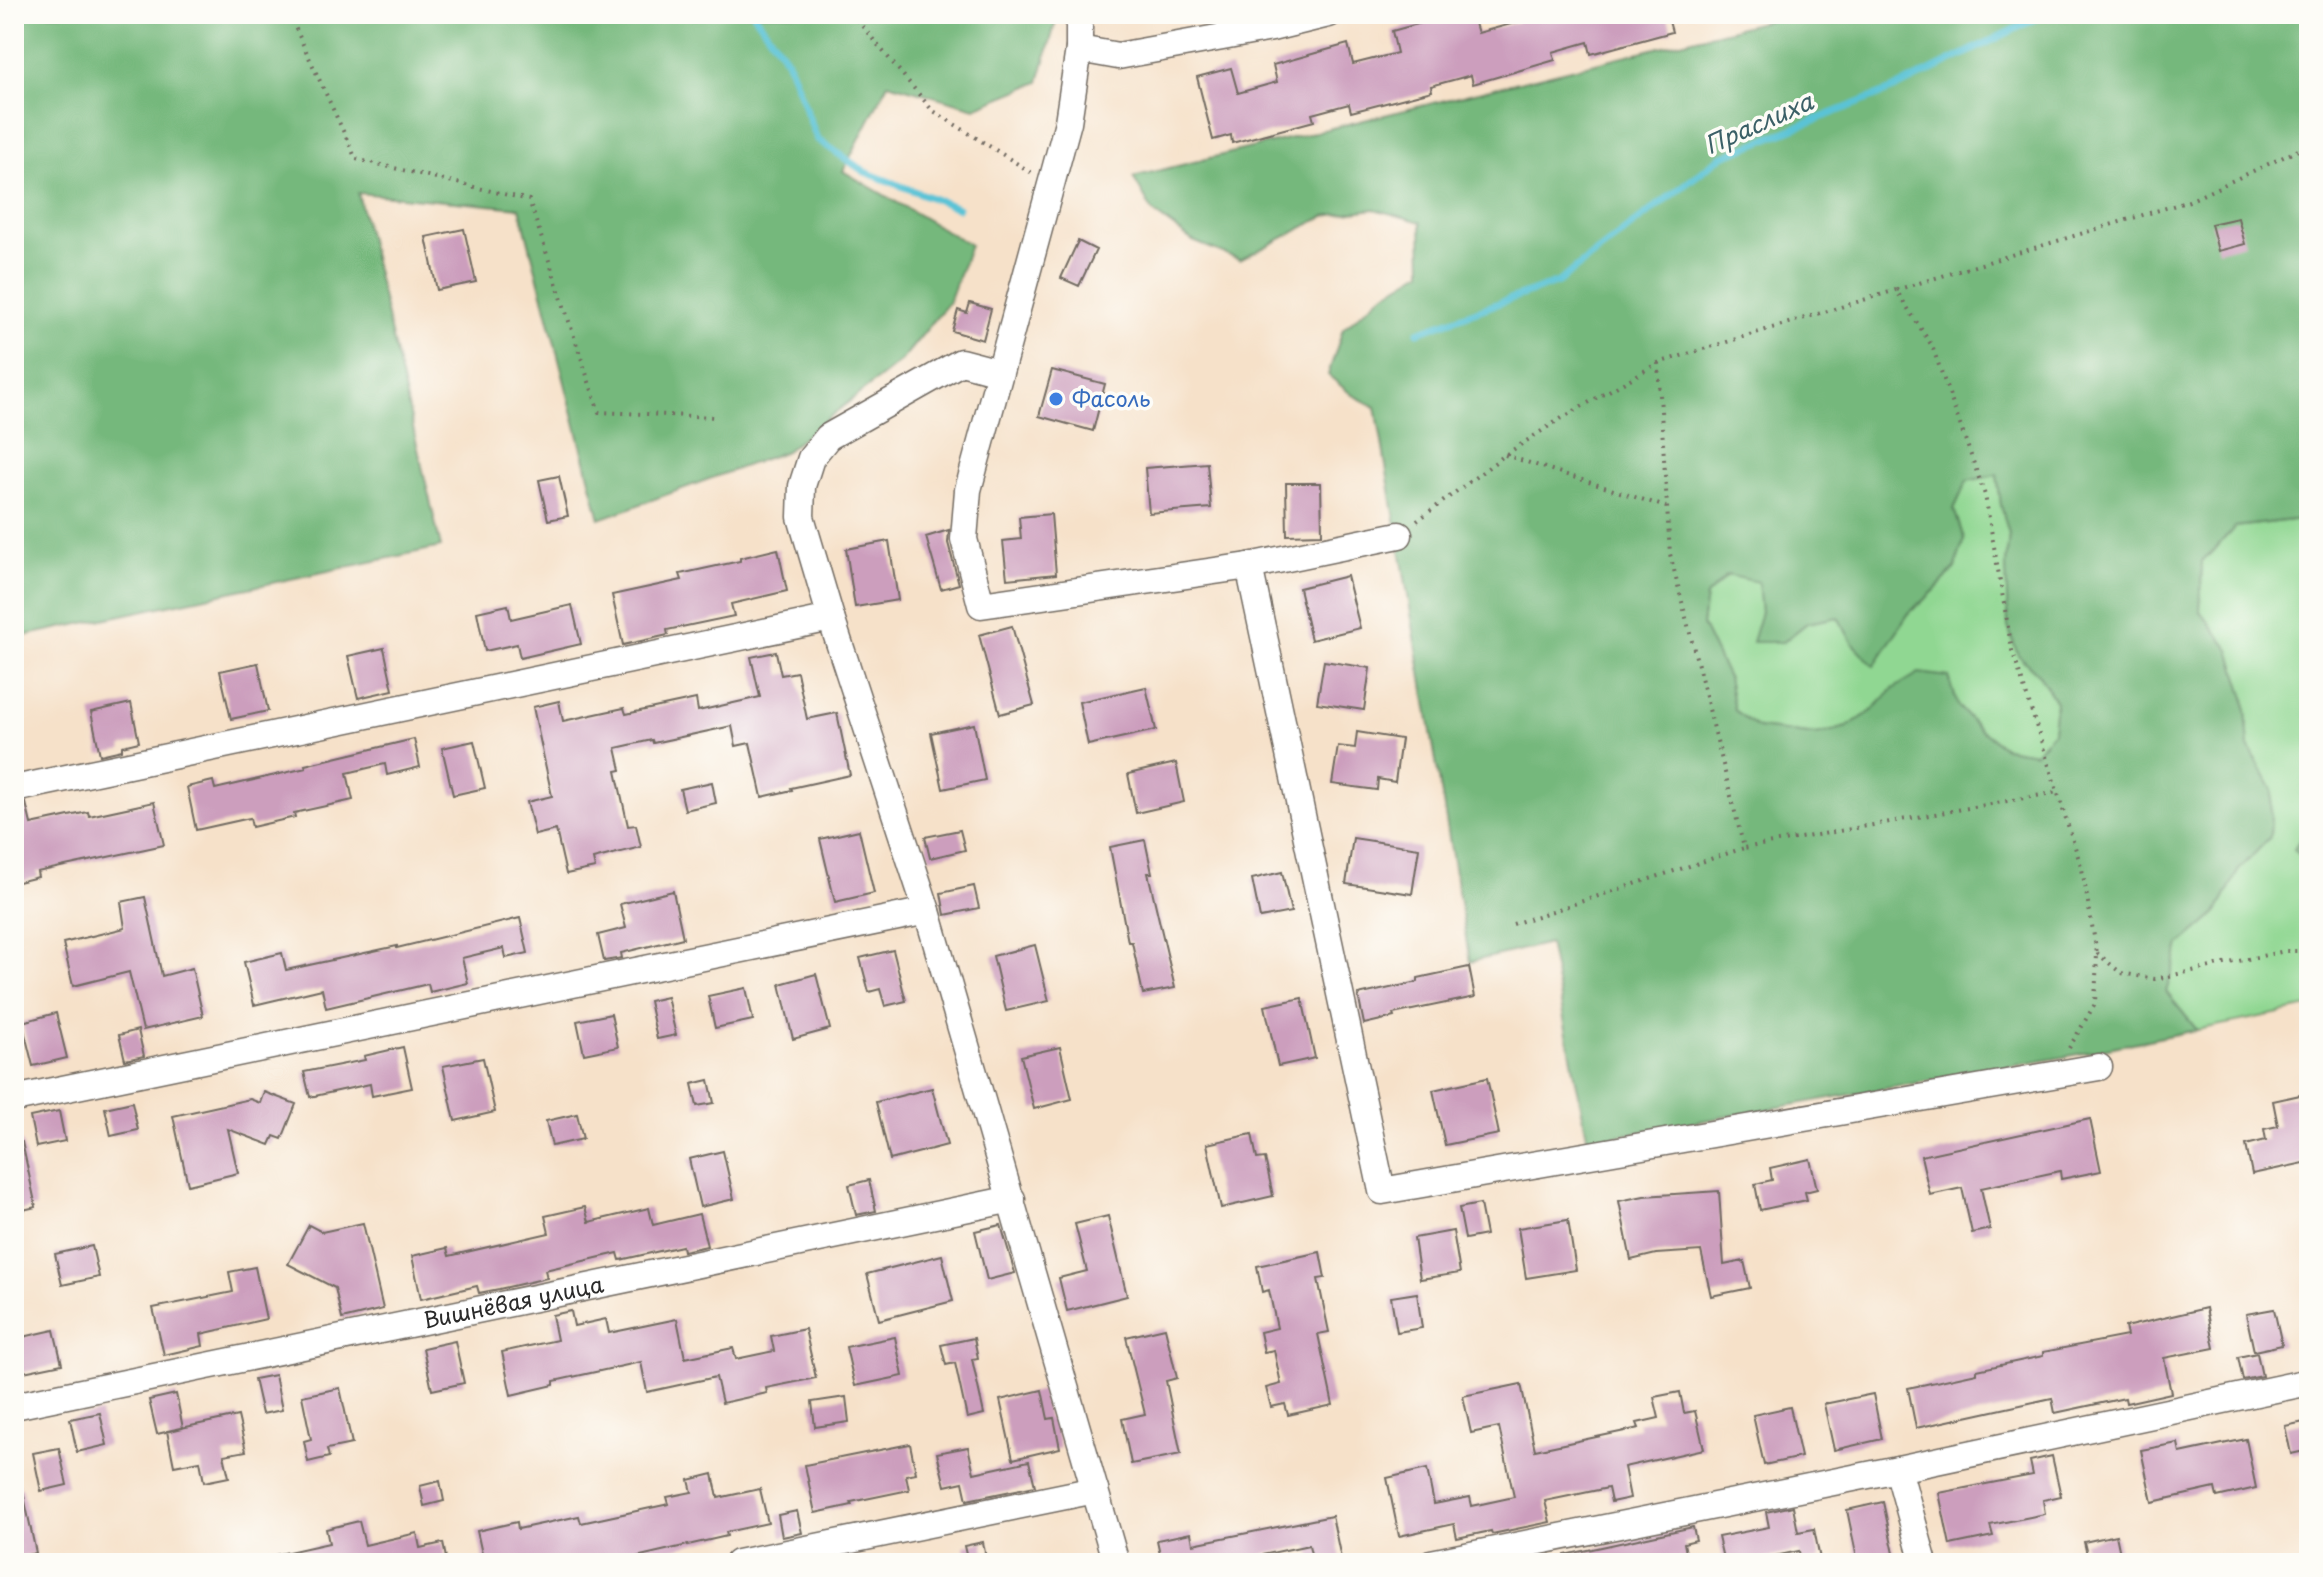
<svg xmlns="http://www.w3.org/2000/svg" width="2323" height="1577" viewBox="0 0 2323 1577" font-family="'Playpen Sans',sans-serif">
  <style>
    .green { fill: #90d792; stroke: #5e815e; stroke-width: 2 }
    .forest { fill: #74b87c; stroke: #507254; stroke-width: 2; fill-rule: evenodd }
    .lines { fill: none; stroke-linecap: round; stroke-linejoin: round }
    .stream { stroke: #5ac3d6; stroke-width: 7 }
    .building { fill: #cc9ebd }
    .minor-casing { stroke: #726b62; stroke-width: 29 }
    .path { stroke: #726b62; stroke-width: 4; stroke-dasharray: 2 6; stroke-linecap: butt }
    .minor { stroke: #fff; stroke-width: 26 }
    .shop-dot { fill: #3f7fe0; stroke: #fdfcf7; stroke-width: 3 }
    .labels { text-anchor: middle; stroke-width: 7; stroke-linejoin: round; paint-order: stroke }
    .shop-label { font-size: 22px; fill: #366cbe; stroke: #fdfcf7; text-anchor: start }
    .street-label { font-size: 22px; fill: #2b2b2b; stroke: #fdfcf7 }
    .water-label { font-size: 24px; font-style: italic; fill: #3b6067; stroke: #fdfcf7 }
  </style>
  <rect width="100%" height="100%" fill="#fdfcf7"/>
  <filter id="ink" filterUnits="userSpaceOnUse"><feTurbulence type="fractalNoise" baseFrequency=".0125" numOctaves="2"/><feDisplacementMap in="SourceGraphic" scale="16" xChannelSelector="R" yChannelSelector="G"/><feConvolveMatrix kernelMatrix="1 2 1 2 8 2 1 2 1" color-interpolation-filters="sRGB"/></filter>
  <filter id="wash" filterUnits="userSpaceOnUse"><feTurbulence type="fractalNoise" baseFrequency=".006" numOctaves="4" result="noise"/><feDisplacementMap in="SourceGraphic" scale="32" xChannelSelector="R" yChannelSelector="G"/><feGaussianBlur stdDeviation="1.8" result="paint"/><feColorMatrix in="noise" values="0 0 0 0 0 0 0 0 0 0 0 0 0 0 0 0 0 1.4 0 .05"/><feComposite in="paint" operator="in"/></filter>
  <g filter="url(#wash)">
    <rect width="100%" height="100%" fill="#f6e1c9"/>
    <path class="green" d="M1997 474 2001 505 2009 534 2006 565 2018 655 2040 676 2056 702 2053 732 2035 753 2005 748 1979 729 1958 706 1949 677 1893 689 1872 711 1847 727 1817 735 1758 728 1734 710 1728 678 1702 625 1706 596 1728 575 1758 581 1761 612 1783 642 1807 623 1838 617 1853 644 1874 665 1909 613 1934 591 1955 568 1964 539 1954 509 1967 480Z
      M2309 518V823L2294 850 2309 862V1007L2197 1030 2166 992 2180 945 2216 914 2238 871 2270 837 2272 790 2249 747 2245 698 2230 650 2200 611 2202 562 2235 527Z"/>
    <path class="forest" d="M14 14H1058L1039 82 975 108 888 83 843 171 970 245 949 302 901 361 786 451 600 519 520 208 358 193 441 547 14 638Z
      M1794 14H2309V518L2235 527 2202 562 2200 611 2230 650 2245 698 2249 747 2272 790 2270 837 2238 871 2216 914 2180 945 2166 992 2197 1030 2064 1057 1588 1141 1549 943 1470 962 1376 407 1352 395 1328 375 1343 329 1381 296 1422 271 1421 222 1374 209 1325 216 1240 260 1193 241 1153 212 1133 177ZM1997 475 2001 505 2009 534 2006 565 2008 627 2018 655 2040 676 2056 702 2053 732 2035 753 2005 748 1979 729 1958 706 1949 677 1919 673 1893 689 1872 711 1847 727 1817 735 1758 728 1734 710 1728 678 1702 625 1706 596 1727 575 1758 582 1761 612 1752 642H1783L1807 623 1838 617 1853 644 1874 666 1909 613 1934 591 1955 568 1964 539 1954 509 1967 481Z
      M2309 823V862L2294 850Z"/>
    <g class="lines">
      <path class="stream" d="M754 14 787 60 817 139 865 172 958 208
        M1418 332 1558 282 1721 157 1894 89 2045 14"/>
    </g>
    <g id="blocks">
      <path class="building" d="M1454 14H1472L1478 33 1518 22 1515 14H1667L1672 32 1591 54 1588 42 1553 52 1555 60 1473 84 1471 75 1431 86 1432 91 1351 112 1349 104 1312 114 1314 121 1232 143 1231 135 1213 140 1197 77 1231 68 1238 93 1277 82 1273 65 1348 44 1353 64 1397 53 1392 31Z
        M2238 218 2245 244 2218 251 2211 224Z
        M464 229 476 282 437 290 426 237Z
        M1078 241 1096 250 1079 286 1061 278Z
        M970 303 991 309 983 340 952 331 958 310 967 313Z
        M1052 370 1105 384 1093 431 1039 416Z
        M1207 463 1211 508 1149 513 1145 468Z
        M559 476 568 516 548 520 539 480Z
        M1286 483H1321L1322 534 1287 535Z
        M1051 514 1056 574 1007 579 1003 541 1021 539 1019 517Z
        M949 530 948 543 959 584 941 589 926 537Z
        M889 541 898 600 855 607 846 549Z
        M778 549 787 591 731 604 734 616 667 630 668 635 623 645 612 595 682 580 680 574 740 561V558Z
        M1347 576 1360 628 1311 640 1299 588Z
        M508 605 511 619 572 605 581 644 520 658 517 644 485 651 477 612Z
        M1012 626 1034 705 1000 714 979 635Z
        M384 648 393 690 358 698 348 656Z
        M776 652 781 675 797 672 807 719 837 713 850 775 791 788 792 790 762 797 750 743 736 746 732 726 653 743 652 740 616 748 621 770 616 771 628 826 636 825 641 847 593 859 595 868 566 874 556 830 535 835 527 802 552 796 533 707 559 701 563 721 624 708 626 714 696 699 698 711 760 697 751 657Z
        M1324 661 1370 668 1364 710 1317 703Z
        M258 663 268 711 231 719 220 671Z
        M1146 687 1156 730 1088 745 1079 702Z
        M131 703 139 742 122 746V750L100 755 91 712Z
        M974 724 985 780 943 789 931 733Z
        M1357 732 1401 739 1395 782 1378 779 1377 790 1332 784 1338 746 1355 748Z
        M414 739 420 767 387 775 385 764 347 773 353 800 294 813 295 817 252 827 250 818 196 830 187 787 213 781 215 789 306 768 305 765Z
        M474 741 485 788 453 795 442 748Z
        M1176 763 1184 802 1136 813 1128 774Z
        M712 782 716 803 685 810 680 789Z
        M154 802 164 845 37 872 38 877 14 883V805L26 803 31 824 88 812 89 816Z
        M859 830 874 893 835 902 820 839Z
        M960 830 965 850 930 858 925 837Z
        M1353 838 1419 848 1412 894 1346 884Z
        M1145 840 1152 873H1148L1175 988 1143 994 1132 942H1128L1110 847Z
        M1282 872 1291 912 1260 918 1252 879Z
        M974 886 979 908 945 915 941 893Z
        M673 891 683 938 621 953 622 958 604 961 598 935 626 928 620 904Z
        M145 897 162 976 192 968 203 1016 143 1030 129 972 73 986 63 943 125 928 121 902Z
        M520 918 528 953 506 958 504 948 462 958 468 983 430 992 428 984 326 1008 322 989 254 1005 244 962 282 953 286 970 397 946V948Z
        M1035 945 1049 1001 1006 1011 993 956Z
        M893 950 906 1001 885 1006 880 989 869 992 860 958Z
        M1469 967 1475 997 1393 1014 1394 1017 1364 1024 1358 995 1418 982V978Z
        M816 974 830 1029 793 1039 780 984Z
        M746 988 753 1020 715 1028 708 996Z
        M667 997 676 1035 657 1039 649 1001Z
        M1302 998 1315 1058 1278 1066 1265 1006Z
        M56 1013 67 1058 33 1066 22 1022Z
        M611 1014 618 1047 584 1054 577 1021Z
        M138 1030 144 1056 125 1060 119 1035Z
        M403 1047 412 1088 372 1096 370 1084 310 1097 304 1072 365 1060 364 1056Z
        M1060 1047 1072 1099 1034 1109 1021 1056Z
        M483 1058 495 1112 455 1121 443 1066Z
        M1487 1078 1499 1134 1445 1145 1433 1090Z
        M709 1080 714 1103 697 1106 692 1084Z
        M932 1088 947 1145 890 1160 876 1102Z
        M264 1092 296 1104 282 1139 274 1136 270 1145 228 1129 238 1173 188 1185 173 1116 250 1099 260 1103Z
        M2309 1093V1162L2252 1174 2246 1145 2266 1140 2264 1129 2278 1126 2273 1101Z
        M132 1102 138 1130 111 1136 105 1108Z
        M59 1111 65 1141 36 1147 30 1117Z
        M577 1114 583 1139 552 1146 546 1121Z
        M2090 1119 2101 1171 2061 1179 2060 1171 1981 1188 1990 1229 1972 1233 1962 1188 1930 1195 1921 1156Z
        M1252 1134 1257 1159 1265 1158 1273 1196 1221 1208 1207 1144Z
        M14 1142H22L36 1207 14 1212Z
        M723 1151 734 1199 700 1207 689 1159Z
        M1810 1159 1817 1189 1805 1192 1807 1200 1760 1210 1755 1184 1772 1180 1770 1168Z
        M869 1180 876 1211 856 1215 849 1185Z
        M1719 1191 1724 1265 1744 1261 1750 1288 1711 1296 1701 1251 1656 1254 1631 1260 1619 1201 1644 1196Z
        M1480 1204 1486 1235 1465 1239 1459 1208Z
        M585 1207 589 1222 649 1208 653 1225 699 1214 707 1246 683 1251 682 1246 620 1260 618 1253 545 1270 547 1278 499 1289 479 1293 477 1286 421 1299 412 1256 447 1248 449 1256 549 1233 545 1216Z
        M1108 1216 1127 1296 1067 1311 1059 1278 1087 1271 1075 1224Z
        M1568 1220 1576 1270 1526 1278 1518 1228Z
        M363 1223 383 1309 342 1319 335 1288 288 1264 309 1225 322 1232Z
        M1001 1225 1015 1273 987 1280 975 1231Z
        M1453 1231 1460 1273 1420 1279 1414 1238Z
        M92 1246 99 1277 62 1285 55 1254Z
        M1320 1252 1325 1278 1318 1279 1329 1332 1318 1334 1333 1405 1288 1415 1285 1404 1271 1407 1266 1388 1281 1384 1274 1350 1264 1352 1260 1332 1277 1328 1269 1290 1262 1292 1257 1266Z
        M942 1255 953 1301 879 1320 867 1274Z
        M255 1267 266 1319 201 1334 203 1346 164 1355 153 1308 233 1292 229 1272Z
        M1417 1293 1422 1328 1397 1332 1391 1297Z
        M2206 1308 2214 1348 2164 1358 2171 1393 2126 1403 2125 1398 2055 1413 2052 1398 1916 1428 1908 1388 1977 1373V1370L2043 1356V1352L2127 1336 2125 1327Z
        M2274 1309 2282 1345 2254 1351 2246 1314Z
        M571 1311 574 1326 606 1319 609 1333 677 1319 685 1358 733 1348 736 1359 774 1351 771 1336 805 1329 816 1378 766 1388 767 1393 722 1403 716 1377 647 1392 641 1362 554 1381V1385L511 1395 502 1352 557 1340 552 1315Z
        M1165 1328 1177 1378 1166 1381 1181 1454 1131 1464 1122 1419 1145 1414 1126 1337Z
        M54 1330 62 1364 14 1374V1339Z
        M895 1337 903 1376 855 1386 846 1347Z
        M974 1338 978 1358 972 1359 984 1414 967 1418 955 1363 946 1365 941 1345Z
        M455 1341 464 1383 432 1390 423 1348Z
        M2257 1353 2262 1376 2243 1380 2238 1357Z
        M275 1375 282 1410 262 1414 254 1379Z
        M1521 1384 1535 1450 1639 1428 1637 1423 1659 1418 1654 1397 1680 1392 1684 1413 1695 1411 1704 1449 1624 1467 1630 1498 1611 1502 1608 1488 1545 1501 1550 1522 1492 1534 1491 1531 1457 1538 1454 1524 1399 1536 1387 1478 1427 1469 1434 1504 1470 1497 1472 1506 1514 1497 1499 1427 1471 1433 1463 1396Z
        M340 1388 352 1444 327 1449 329 1457 308 1462 304 1441 311 1439 302 1396Z
        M1042 1390 1048 1419 1054 1418 1060 1448 1013 1459 1000 1400Z
        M176 1394 183 1428 157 1434 149 1400Z
        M1873 1394 1882 1439 1834 1450 1824 1404Z
        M846 1397 849 1422 815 1427 812 1402Z
        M1790 1407 1801 1457 1764 1465 1753 1415Z
        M100 1413 107 1445 77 1452 70 1419Z
        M238 1416 246 1451 224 1455 229 1477 204 1482 200 1461 174 1466 167 1431Z
        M2309 1421V1450L2291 1454 2285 1426Z
        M2246 1439 2256 1488 2217 1497 2215 1488 2152 1502 2141 1450 2178 1443 2180 1453Z
        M910 1444 916 1473 906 1475 909 1490 851 1502 852 1505 815 1513 805 1465Z
        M968 1447 974 1473 1029 1461 1035 1486 967 1500 963 1482 945 1486 937 1453Z
        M59 1448 67 1485 41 1491 33 1453Z
        M2052 1456 2061 1496 2043 1500 2045 1514 1990 1525 1993 1536 1950 1545 1939 1493 2033 1475 2030 1461Z
        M713 1474 718 1498 760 1489 768 1523 726 1532 727 1536 610 1563H484L477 1531 517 1522 518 1529 579 1516 581 1523 669 1504 667 1497 692 1492 689 1480Z
        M440 1481 444 1501 424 1506 420 1486Z
        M22 1487 36 1553 14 1558V1488Z
        M1883 1502 1896 1563H1858L1847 1510Z
        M1793 1506 1798 1532 1814 1529 1820 1559 1801 1563 1799 1551 1756 1560 1757 1563H1724L1718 1537 1769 1527 1766 1512Z
        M797 1511 802 1533 782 1537 778 1515Z
        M1332 1516 1342 1563H1313L1309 1545 1262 1555 1264 1563H1162L1157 1540 1191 1533 1193 1544Z
        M359 1521 365 1545 417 1533 420 1548 443 1543 447 1563H276L275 1555 329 1543 326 1529Z
        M1693 1527 1696 1540 1684 1543 1688 1563H1566L1565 1555Z
        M2116 1535 2122 1563H2089L2084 1542Z
        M983 1542 987 1563H968L964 1546Z"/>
    </g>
  </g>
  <g filter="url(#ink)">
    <use href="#blocks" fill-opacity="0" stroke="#726b62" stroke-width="2"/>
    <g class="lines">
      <defs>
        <g id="minor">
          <path d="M1079 14V49L1068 122 968 490 964 539 981 605 1249 566 1382 1191 2099 1067"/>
          <path d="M1079 49 1118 56 1272 28 1329 14"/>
          <path d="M999 372 961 362 828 437 811 458 802 486 801 517 831 618 927 911 1116 1563"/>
          <path d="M1249 566 1399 535"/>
          <path d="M14 789 831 618"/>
          <path d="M14 1099 927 911"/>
          <path id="s1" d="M14 1406 1012 1199"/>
          <path d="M1898 1469 1924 1563"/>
          <path d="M738 1563 1095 1490"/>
          <path d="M1431 1563 1898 1469 2309 1382"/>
        </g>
      </defs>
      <use href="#minor" class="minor-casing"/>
      <path class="path" d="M289 14 356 159 529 200 599 412 715 417
        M852 14 932 110 1032 173
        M1658 363 1670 554 1744 848 2058 792
        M1505 455 1666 507
        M1417 521 1505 455 1560 419 1658 363 1896 290
        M1513 924 1744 848
        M2097 953 2121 973 2155 979 2285 951H2309
        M2069 1048 2095 1004 2097 953 2082 869 2012 650 1985 495 1932 346 1896 290 2189 201 2309 145"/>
      <use href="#minor" class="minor"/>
    </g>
  </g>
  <circle class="shop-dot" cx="1056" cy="399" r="8"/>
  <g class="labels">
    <g class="shop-label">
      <text x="1072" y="407">Фасоль</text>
    </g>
    <g class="street-label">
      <text dy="8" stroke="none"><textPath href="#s1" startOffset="510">Вишнёвая улица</textPath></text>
    </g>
    <g class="water-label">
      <text transform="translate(1759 124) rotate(-24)" y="8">Праслиха</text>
    </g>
  </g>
  <rect width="2323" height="1577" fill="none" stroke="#fdfcf7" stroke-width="48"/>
</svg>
